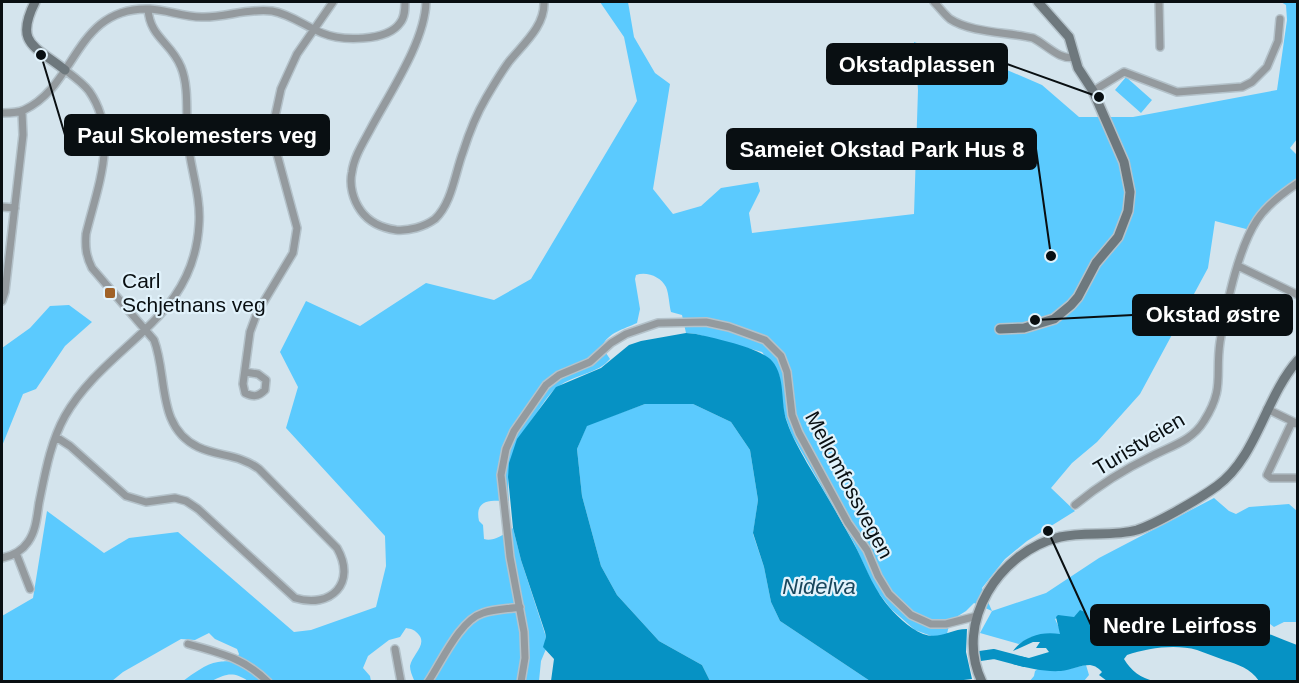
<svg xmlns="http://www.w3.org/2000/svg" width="1299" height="683" viewBox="0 0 1299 683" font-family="Helvetica,sans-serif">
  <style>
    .green { fill: #5bcafe }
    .water { fill: #0692c4 }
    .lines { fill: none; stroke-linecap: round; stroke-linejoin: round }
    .river { stroke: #0692c4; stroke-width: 10 }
    .street-casing { stroke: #b4c2ca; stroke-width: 10 }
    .secondary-casing { stroke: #b4c2ca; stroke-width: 12 }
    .street { stroke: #949a9e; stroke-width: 7 }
    .secondary { stroke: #6e787d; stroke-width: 9 }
    .poi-dot { fill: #a06228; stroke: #e1f2fb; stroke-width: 2 }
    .labels { text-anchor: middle; stroke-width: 4.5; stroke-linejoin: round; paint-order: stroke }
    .poi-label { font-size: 21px; fill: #090f12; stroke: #e1f2fb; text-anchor: start }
    .street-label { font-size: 21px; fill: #090f12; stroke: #e1f2fb }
    .water-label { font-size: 22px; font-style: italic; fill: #19475d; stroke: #e1f2fb }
    .leader { fill: none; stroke: #090f12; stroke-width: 2 }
    .callout-dot { fill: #090f12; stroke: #e1f2fb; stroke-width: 2 }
    .callout { fill: #090f12; stroke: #090f12; stroke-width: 2 }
    .callout-label { font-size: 22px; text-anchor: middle; font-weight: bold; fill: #fff }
  </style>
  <rect width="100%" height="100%" fill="#d4e4ed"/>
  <path class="green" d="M600 2H628L634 37 655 73 670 84 653 189 673 214 701 206 721 188 758 182 760 191 749 213 752 233 914 214 918 90 914 42 948 54 1007 70 1042 85 1079 117H1133L1277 90 1287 20 1286 5 1281 2H1297V139L1290 148 1297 155V186L1286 194 1250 230 1215 221 1208 268 1140 394 1097 442 1072 463 1051 488 1075 511 1027 541 1005 559 982 588 992 611 1046 593 1099 558 1214 498 1229 511 1236 514 1249 507 1289 504 1297 511V622H1284L1274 627 1257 614 1251 621C1232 623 1215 615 1197 612 1185 610 1171 611 1160 611 1134 613 1118 627 1092 624L1087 614 1070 618 1063 616 1055 619 1061 632 1060 634 1031 637 1019 644 980 633 992 611 974 603 966 611 950 621 947 634 934 637 915 630 891 609 874 587 854 543 792 435 784 413 779 374 762 352 696 334 686 333 682 315 671 312C669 304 669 294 666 287 661 277 647 271 636 275L635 279 640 309 637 323C624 329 607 333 602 347L610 359 605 364C592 374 573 376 559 386 550 392 544 402 538 411 515 442 505 461 509 501 494 501 474 497 479 521L483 525 484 539C493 542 505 534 513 528L521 560 546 637 544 648 546 649 541 661 539 681 433 682 428 679 420 681 414 680C412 675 410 671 410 666 412 655 427 645 419 635 415 630 412 629 406 628L400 637 389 640 368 656 363 668 370 676 371 681H248C233 671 226 674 212 681 205 683 191 681 183 681 193 674 205 664 218 662 228 660 234 664 239 654L237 649 215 639 209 633 195 640 181 639 123 672 112 681H2V616L33 598 47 511 104 553 129 538 178 532 294 632 311 630 376 607 386 566 385 536 286 428 298 387 280 352 306 301 360 326 426 283 494 300 531 279 637 101 624 37Z
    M1126 77 1152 100 1141 113 1115 90Z
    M69 305 92 322 65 346 36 389 23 394 2 446V348L30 328 50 306Z
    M645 404H693L731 422 750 450 758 500 753 534 764 567 771 602 780 621 870 681H710L702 665 659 641 617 595 601 566 582 496 577 449 587 425Z
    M1086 665 1089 675 1084 681 1029 682 1034 676 1035 671 1038 669 1059 671Z"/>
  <path class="water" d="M686 333 696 334C714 338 761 348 772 361 786 377 780 403 787 422 792 437 800 450 807 463 823 489 838 515 853 542 864 562 871 584 885 602 894 614 909 628 923 634 940 640 950 629 967 629L966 652 972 679 947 682 870 681 780 621 771 602 764 567 753 533 758 500 750 450 731 422 693 404H645L587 426 577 449 582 496 601 566 617 595 659 641 702 665 710 681H551L554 659 543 647 546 637 545 632 521 560 513 528 508 477 509 463 517 439 556 387 601 368 629 345 641 341Z
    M1080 610 1085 612 1092 624C1118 627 1134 613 1159 611 1186 610 1212 613 1237 622 1257 628 1277 638 1297 645V681H1259C1250 668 1239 665 1224 660 1215 657 1206 653 1197 650 1175 644 1148 648 1127 655L1124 659C1131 671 1141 678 1154 681H1107L1099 675 1102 672C1098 668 1096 666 1090 665 1080 665 1070 670 1061 671 1043 672 1029 668 1013 664L1010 659 1019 656 1029 658 1049 652 1046 648H1036L1040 642H1033L1013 651C1024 636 1042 631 1060 634L1056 617 1058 615 1074 617Z"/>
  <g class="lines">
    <path class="river" d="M980 656 994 654 1024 662"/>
    <defs>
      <path id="street" d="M426 2C425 42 389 94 370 130 363 143 354 157 352 172 349 185 353 200 361 211 369 222 382 228 396 230 409 231 424 227 435 219 452 203 455 173 463 152 469 133 476 115 486 98 493 86 500 74 508 63 522 45 545 27 544 2
        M934 2C939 7 944 14 950 19 971 33 1009 32 1033 38 1047 45 1060 61 1075 57
        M1159 2 1160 47
        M1093 91 1124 72 1177 92 1242 87 1252 82 1267 67 1278 41 1280 19
        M2 113C8 113 18 113 24 110 77 86 75 6 150 9 168 10 186 18 204 17 227 17 248 8 272 11 290 14 305 26 322 33 341 41 387 42 400 23 405 17 405 9 405 2
        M2 207 15 208
        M1238 266 1298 295
        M2 301 5 292 23 135 22 112
        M245 372 258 374 266 380 265 390C258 397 253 397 245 393L243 384 250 332 257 313 293 253 297 228 277 154 274 121 281 89 297 54 333 2
        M1267 409 1298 424
        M1292 422 1267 475 1271 478H1298
        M56 437 70 446 126 496 146 502 175 498 186 501 198 509 295 598C331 609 357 583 337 548L259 469C239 454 219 457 198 447 156 427 168 376 154 340L92 268C86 256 85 247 86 234 97 188 120 135 89 91 83 83 73 76 65 70
        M1075 505C1098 486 1125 469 1152 456 1171 446 1192 441 1204 421 1225 388 1215 376 1220 342 1226 307 1238 249 1257 220 1267 205 1283 193 1298 183
        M16 553 30 589
        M2 558C12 556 22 551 28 542 36 531 37 516 39 503 45 474 50 443 65 416 107 343 194 321 199 224 201 197 191 170 188 143 185 119 190 89 181 67 171 42 150 38 148 9
        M188 644C220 653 244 658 268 682
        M395 649 401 682
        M428 682C442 661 460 620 483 613 495 609 508 609 520 607
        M521 682 525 658 524 632 510 557 501 475 506 449 514 431 546 385 559 375 590 362 611 343 626 334 658 323 706 322 729 327 765 340 781 356 787 372 792 415 799 433 848 523 867 550 878 576 889 594 911 615 931 624H946L977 616"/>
      <path id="secondary" d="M35 2C14 44 35 46 65 70
        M1000 329 1024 328 1054 319 1071 305 1078 297 1096 263 1118 237 1128 211 1130 192 1124 162 1093 91 1078 68 1069 37 1038 2
        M982 682C953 622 1000 551 1060 537 1085 531 1112 537 1137 530 1158 523 1199 499 1217 486 1257 457 1265 397 1298 360"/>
    </defs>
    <use href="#street" class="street-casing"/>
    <use href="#secondary" class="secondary-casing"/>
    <use href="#street" class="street"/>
    <use href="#secondary" class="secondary"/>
  </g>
  <rect class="poi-dot" x="104" y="287" width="12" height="12" rx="3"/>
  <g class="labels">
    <g class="poi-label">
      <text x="122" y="288">Carl<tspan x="122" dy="24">Schjetnans veg</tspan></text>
    </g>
    <g class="street-label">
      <text transform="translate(1139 444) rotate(-31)" y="7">Turistveien</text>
      <text transform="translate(849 485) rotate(62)" y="7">Mellomfossvegen</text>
    </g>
    <g class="water-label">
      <text x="819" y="594">Nidelva</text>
    </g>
  </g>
  <path class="leader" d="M1099 97L1007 64M41 55L65 135M1051 256L1036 149M1035 320L1133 315M1048 531L1091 625"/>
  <g class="callout-dot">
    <circle cx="1099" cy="97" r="6"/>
    <circle cx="41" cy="55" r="6"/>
    <circle cx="1051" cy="256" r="6"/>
    <circle cx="1035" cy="320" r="6"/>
    <circle cx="1048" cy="531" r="6"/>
  </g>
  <g class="callout">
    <rect x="827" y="44" width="180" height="40" rx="6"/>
    <rect x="65" y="115" width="264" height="40" rx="6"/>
    <rect x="727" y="129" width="309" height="40" rx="6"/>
    <rect x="1133" y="295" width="159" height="40" rx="6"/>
    <rect x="1091" y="605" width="178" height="40" rx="6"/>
  </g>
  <g class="callout-label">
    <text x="917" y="72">Okstadplassen</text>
    <text x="197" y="143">Paul Skolemesters veg</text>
    <text x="882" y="157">Sameiet Okstad Park Hus 8</text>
    <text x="1213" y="322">Okstad østre</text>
    <text x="1180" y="633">Nedre Leirfoss</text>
  </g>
  <rect width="1299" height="683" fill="none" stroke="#090f12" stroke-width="6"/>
</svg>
